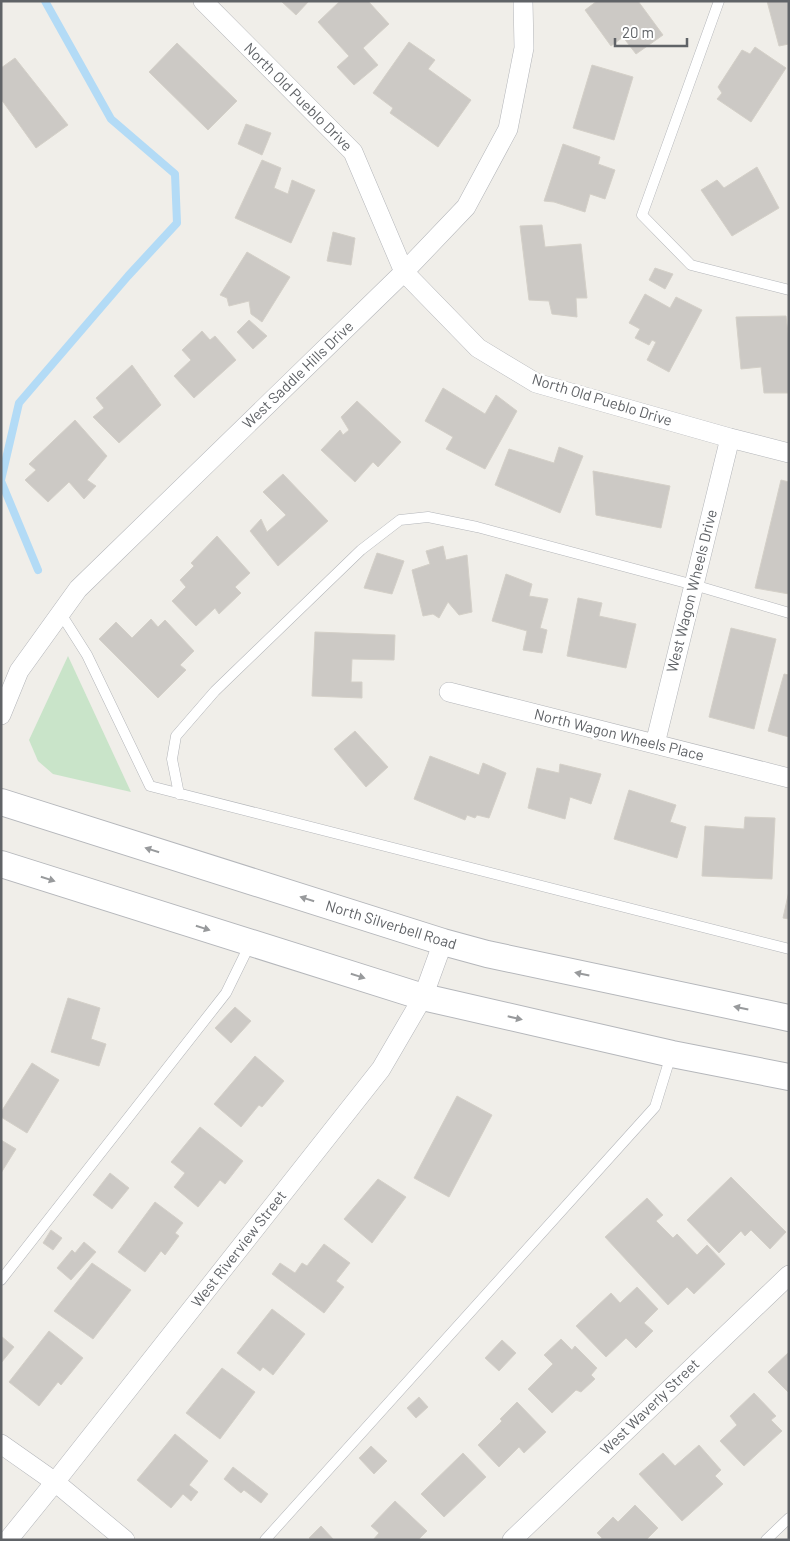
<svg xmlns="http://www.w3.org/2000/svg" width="790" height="1541" viewBox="0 0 790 1541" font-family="Barlow,sans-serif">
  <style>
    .green { fill: #c9e4c9 }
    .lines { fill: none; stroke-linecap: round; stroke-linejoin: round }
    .stream { stroke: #b3dbf6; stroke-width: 8 }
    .building { fill: #ccc9c5; stroke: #d4d0c8 }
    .lane-casing { stroke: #b3b5b9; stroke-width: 11 }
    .street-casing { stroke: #b3b5b9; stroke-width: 20 }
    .secondary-casing { stroke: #b5b7bb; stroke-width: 28 }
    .lane { stroke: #fff; stroke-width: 10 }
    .street { stroke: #fff; stroke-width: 19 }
    .secondary { stroke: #fff; stroke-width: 26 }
    .oneway { fill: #989a9c }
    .labels { text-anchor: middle; stroke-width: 4.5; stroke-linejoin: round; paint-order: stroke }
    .street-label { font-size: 15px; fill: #606367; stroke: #fff }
  </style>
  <rect width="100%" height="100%" fill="#f0eee9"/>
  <path class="green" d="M68 656 131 792 53 774 38 761 29 740Z"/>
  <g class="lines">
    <path class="stream" d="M1 480 19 403 128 276 177 223 175 174 111 119 45 1
      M1 481 38 570"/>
  </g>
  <path class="building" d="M281 1H309L296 15Z
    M340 1H368L389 24 363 48 378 65 354 85 337 67 349 56 318 22Z
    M597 1H638L663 35 636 54 623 37 611 46 585 10Z
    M767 1H789V44L779 46Z
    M409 42 435 60 428 69 471 100 438 147 390 113 393 108 373 93Z
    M177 43 237 101 208 130 149 72Z
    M755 47 786 68 751 122 717 99 722 93 718 87 742 50 750 54Z
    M15 58 68 125 36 148 1 99V68Z
    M592 65 633 77 614 140 573 128Z
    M246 124 271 133 262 155 238 144Z
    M563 144 600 157 598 164 615 170 605 199 590 194 585 212 554 202 544 201Z
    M262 160 281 168 274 188 288 194 292 180 315 190 291 243 235 218Z
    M757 167 779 208 732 236 701 190 717 180 724 188Z
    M542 225 545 247 581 244 587 298H576L577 317 552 314 549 301 529 300 520 226Z
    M333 232 355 238 351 265 327 261Z
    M247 252 290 277 262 322 251 314 249 301 229 306 227 298 220 295Z
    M655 268 673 274 665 289 649 280Z
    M645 294 670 308 676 297 702 310 669 372 647 360 656 342 652 340 649 345 635 338 640 329 629 323Z
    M786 316 789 342V393H764L761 367 741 369 736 317Z
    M249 320 267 336 253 349 237 332Z
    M202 331 210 340 215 336 236 360 194 398 174 376 191 360 182 350Z
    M132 365 161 405 119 443 93 417 104 408 96 398Z
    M443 388 485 414 496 395 517 411 485 469 446 449 453 437 425 421Z
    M357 401 401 442 378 467 373 462 355 482 321 450 340 430 343 435 349 430 341 417Z
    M75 420 107 456 87 480 96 486 84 499 69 482 48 502 25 480 36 470 29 464Z
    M559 447 583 456 560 513 495 485 509 449 554 463Z
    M593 471 670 486 661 528 596 515Z
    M283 474 328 521 278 566 250 531 261 519 267 532 286 515 263 492Z
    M781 480 789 482V594L755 588Z
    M217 536 250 573 235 587 241 593 219 614 215 608 196 626 172 601 186 587 180 580 194 566 191 563Z
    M443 546 446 560 467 555 472 612 459 615 448 602 439 618 433 614 423 616 412 570 430 564 426 551Z
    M377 553 404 561 392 594 364 588Z
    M506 574 532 584 529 596 548 599 540 628 547 630 542 653 523 650 527 631 492 621Z
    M578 598 602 603 599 616 636 624 626 668 567 656Z
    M151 619 158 627 165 620 194 651 180 665 186 670 158 698 99 639 116 622 132 638Z
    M731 628 776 639 754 729 709 717Z
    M315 632 395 635 394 660 352 659 351 682H362V698L312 696Z
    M784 674 789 675V737L768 731Z
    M355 731 388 767 366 787 334 749Z
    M430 756 479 775 483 763 506 773 489 818 477 815 475 818 467 815 465 820 414 799Z
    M560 764 601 774 591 804 570 797 565 819 528 808 537 768 559 773Z
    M629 790 676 805 670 822 686 827 677 858 614 839Z
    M745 817 775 818 772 879 702 876 705 826 744 829Z
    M789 891V919L783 918Z
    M68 998 100 1008 91 1039 106 1044 99 1066 51 1052Z
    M235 1007 251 1021 231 1043 215 1028Z
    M255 1056 284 1081 262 1107 259 1105 241 1127 214 1104Z
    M32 1063 59 1080 27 1133 1 1117V1112Z
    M457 1096 492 1115 449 1197 414 1178Z
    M200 1127 243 1161 225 1184 220 1180 198 1207 174 1187 185 1173 171 1162Z
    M1 1140 16 1149 1 1173Z
    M110 1173 129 1188 112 1209 93 1195Z
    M731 1177 786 1232 770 1249 751 1230 745 1236 741 1231 719 1253 687 1220Z
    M378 1179 406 1197 372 1243 344 1219Z
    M647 1198 663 1215 656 1221 673 1238 677 1234 697 1255 707 1245 725 1264 694 1294 687 1287 668 1305 605 1237Z
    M155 1202 183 1223 175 1233 179 1236 165 1255 161 1251 145 1272 118 1252Z
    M51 1230 62 1238 53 1250 43 1243Z
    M84 1242 96 1252 71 1280 57 1268 72 1250 75 1253Z
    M324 1244 350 1263 336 1281 344 1287 324 1313 272 1274 280 1263 295 1273 302 1263 307 1266Z
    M92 1263 131 1290 93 1339 54 1311Z
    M637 1287 658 1309 644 1323 653 1331 636 1348 626 1338 606 1357 576 1326 611 1293 620 1303Z
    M272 1309 305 1334 273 1375 263 1367 260 1371 237 1353Z
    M49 1331 83 1358 61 1385 58 1382 39 1406 9 1382Z
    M1 1336 14 1347 1 1363Z
    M561 1339 572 1350 575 1346 597 1368 591 1375 595 1379 581 1392 576 1390 552 1413 528 1389 553 1364 544 1355Z
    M502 1340 516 1353 499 1371 485 1358Z
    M789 1352V1393L768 1372Z
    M222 1368 255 1392 220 1439 186 1413Z
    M754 1393 776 1416 771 1420 782 1431 744 1466 720 1441 737 1425 730 1416Z
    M419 1397 428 1407 416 1418 407 1408Z
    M517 1402 546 1432 524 1453 519 1447 499 1467 478 1445 502 1421 500 1419Z
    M175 1434 208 1461 189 1485 198 1492 191 1501 183 1494 171 1508 137 1480Z
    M699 1445 721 1470 715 1476 723 1484 682 1521 639 1474 663 1453 675 1466Z
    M371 1446 387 1461 374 1474 359 1458Z
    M463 1453 486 1477 444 1517 421 1494Z
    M233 1467 268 1494 261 1503 244 1490 241 1493 224 1479Z
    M395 1501 427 1531 418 1540H373L379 1533 371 1526Z
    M635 1505 658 1528 646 1540H599L602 1538 597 1533 613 1517 618 1522Z
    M321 1526 334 1540H311L309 1538Z"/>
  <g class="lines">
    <defs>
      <path id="lane" d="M719 1 642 215 691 265 789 290
        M61 614 87 655 150 786 789 949
        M179 794 172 759 176 736 215 691 361 550 400 520 428 517 477 527 694 585 789 613
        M1 1280 226 993 250 944
        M265 1540 655 1107 671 1055
        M766 1540 789 1518"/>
      <path id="street" d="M203 1 353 152 404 272 478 348 536 383 730 438 789 453
        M449 692 789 778
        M1 715 19 671 78 589 404 272 466 207 508 129 524 48 523 1
        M655 744 730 438
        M1 1444 55 1482 125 1540
        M8 1540 55 1482 381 1069 423 997 443 942
        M512 1540 789 1275"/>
      <path id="secondary" d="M1 802 443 942 487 954 789 1018
        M1 864 423 997 672 1054 789 1077"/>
    </defs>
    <use href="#lane" class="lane-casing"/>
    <use href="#street" class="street-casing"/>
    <use href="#secondary" class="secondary-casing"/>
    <use href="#lane" class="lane"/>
    <use href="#street" class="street"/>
    <use href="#secondary" class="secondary"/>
  </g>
  <defs><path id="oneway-solid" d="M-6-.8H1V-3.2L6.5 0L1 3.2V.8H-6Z" transform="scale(1.25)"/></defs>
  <g class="oneway">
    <use href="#oneway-solid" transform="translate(152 850) rotate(-162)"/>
    <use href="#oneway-solid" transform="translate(48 879) rotate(18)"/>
    <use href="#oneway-solid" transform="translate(307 899) rotate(-162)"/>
    <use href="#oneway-solid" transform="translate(203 928) rotate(18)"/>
    <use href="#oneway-solid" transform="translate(582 974) rotate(-168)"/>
    <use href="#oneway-solid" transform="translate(358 976) rotate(17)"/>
    <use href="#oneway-solid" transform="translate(741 1008) rotate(-168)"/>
    <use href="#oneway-solid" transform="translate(515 1018) rotate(13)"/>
  </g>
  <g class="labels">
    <g class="street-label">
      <text transform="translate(298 97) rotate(45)" y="5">North Old Pueblo Drive</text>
      <text transform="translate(298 375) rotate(-44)" y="5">West Saddle Hills Drive</text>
      <text transform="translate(602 400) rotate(17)" y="5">North Old Pueblo Drive</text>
      <text transform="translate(692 591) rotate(-76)" y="5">West Wagon Wheels Drive</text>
      <text transform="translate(619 735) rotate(14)" y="5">North Wagon Wheels Place</text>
      <text transform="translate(391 925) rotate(17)" y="5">North Silverbell Road</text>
      <text transform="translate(239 1249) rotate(-52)" y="5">West Riverview Street</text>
      <text transform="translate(650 1407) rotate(-44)" y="5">West Waverly Street</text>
    </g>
  </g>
  <rect width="790" height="1541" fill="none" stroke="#606367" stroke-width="5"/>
  <path d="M615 38v8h72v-8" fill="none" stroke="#606367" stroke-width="2.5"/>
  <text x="622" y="38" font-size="15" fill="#606367" stroke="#ffffff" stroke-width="4" paint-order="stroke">20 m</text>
</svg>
